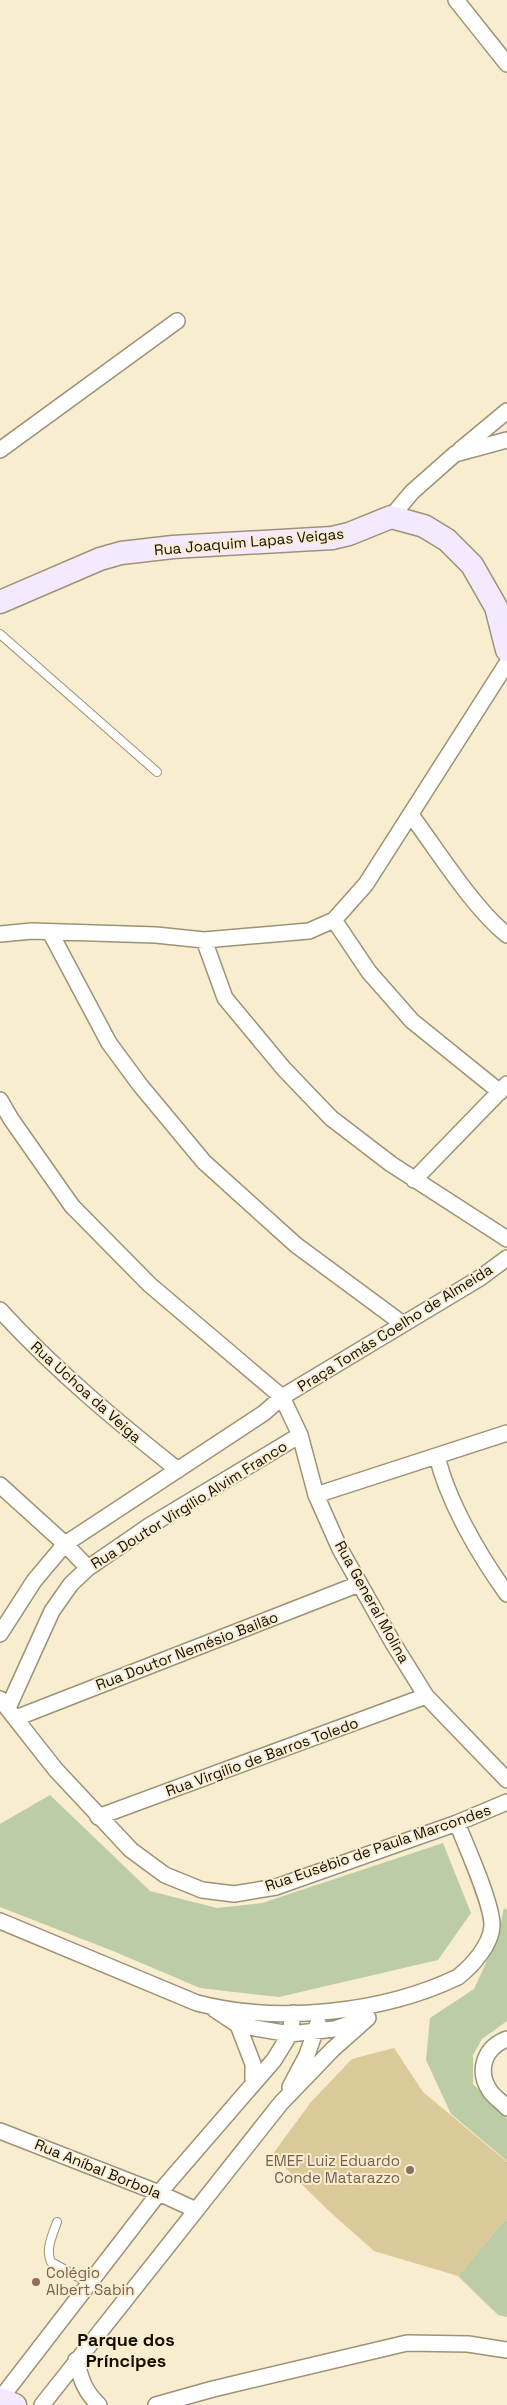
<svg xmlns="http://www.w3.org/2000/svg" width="507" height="2405" viewBox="0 0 507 2405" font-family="'Space Grotesk',sans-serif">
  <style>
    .green { fill: #bccca4 }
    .building { fill: #dcc999 }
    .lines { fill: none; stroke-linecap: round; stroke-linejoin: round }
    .lane-casing { stroke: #9c9276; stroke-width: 10 }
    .street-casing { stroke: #9c9276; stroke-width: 18 }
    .secondary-casing { stroke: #9c9276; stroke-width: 25 }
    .lane { stroke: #fff; stroke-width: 8 }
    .street { stroke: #fff; stroke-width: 15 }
    .secondary { stroke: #f4e9fe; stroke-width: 22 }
    .education-dot { fill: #8d6e63; stroke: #f9edcf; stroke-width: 2 }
    .labels { text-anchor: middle; stroke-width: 4; stroke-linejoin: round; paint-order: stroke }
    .street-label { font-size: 15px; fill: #130f05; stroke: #f9edcf }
    .education-label { font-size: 15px; fill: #785e54; stroke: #f9edcf; text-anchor: end }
    .quarter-label { font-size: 18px; font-weight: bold; fill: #130f05; stroke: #f9edcf }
  </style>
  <rect width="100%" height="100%" fill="#f9edcf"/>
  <path class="green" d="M50 1795 150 1891 217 1908 262 1903 443 1843 471 1913 438 1960 279 1997 200 1988 113 1951 0 1907V1824Z
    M504 1908 507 1910V2021L482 2039 473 2055V2084L507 2119V2161L451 2114 426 2060 430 2018 474 1989 498 1937Z
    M507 2217V2317L498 2315 458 2276Z"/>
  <path class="building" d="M394 2048 423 2092 507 2162V2217L458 2276 374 2251 329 2211 272 2155 311 2102 352 2059Z"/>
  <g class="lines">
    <defs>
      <path id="lane" d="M0 634 157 772
        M57 2222C53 2234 45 2249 51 2262L89 2283"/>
      <path id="street" d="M456 0 507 64
        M0 450 177 321
        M460 450 507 411
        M391 517 412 492 455 454 507 440
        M411 815C438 851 473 908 507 935
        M334 920 369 972 412 1021 500 1092
        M50 932 109 1043 140 1085 204 1162 296 1245 403 1324
        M0 934 32 931 156 935 204 940 309 931 334 920 366 884 507 663
        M204 940 225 998 284 1069 331 1118 391 1164 507 1239
        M0 1100 11 1119 72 1206 150 1285 282 1397 300 1435 316 1495 340 1549 393 1643 426 1696 507 1780
        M414 1180 507 1084
        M0 1310C54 1369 115 1420 178 1470
        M437 1456C448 1502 479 1555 507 1594
        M0 1485 65 1544 88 1568
        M316 1495 507 1433
        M0 1634 34 1581 65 1544 264 1413 282 1397 480 1278 507 1258
        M0 1699 56 1770 131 1850 165 1875 202 1890 234 1894 276 1887 457 1823 507 1802
        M8 1708 52 1611 71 1584 88 1568 149 1526 300 1435
        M16 1718 359 1584
        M98 1817 426 1696
        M0 1921 197 2003C278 2024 383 2013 458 1977 472 1966 491 1945 492 1926 493 1905 466 1846 457 1823
        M214 2009 238 2025 290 2034 334 2029 361 2020
        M238 2025 253 2064V2083
        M507 2039C485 2047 476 2070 490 2091 494 2097 502 2102 507 2108
        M290 2087 307 2055 318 2023
        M0 2131 159 2193 196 2210
        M76 2360C81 2379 84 2391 99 2405
        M1 2398 159 2193 274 2060 290 2034 293 2013
        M42 2405 281 2103 333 2049 368 2018
        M156 2405 213 2389 407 2343 468 2344 507 2350"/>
      <path id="secondary" d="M0 602 100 559 121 553 173 547 332 538 349 534 391 517 424 526 447 540 472 565 496 607 507 650
        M0 2399 15 2405"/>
    </defs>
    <use href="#lane" class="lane-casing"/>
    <use href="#street" class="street-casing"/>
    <use href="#secondary" class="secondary-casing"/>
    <use href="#lane" class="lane"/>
    <use href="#street" class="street"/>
    <use href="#secondary" class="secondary"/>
  </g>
  <g class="education-dot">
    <circle cx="410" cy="2170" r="5"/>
    <circle cx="36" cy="2282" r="5"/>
  </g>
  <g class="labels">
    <g class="street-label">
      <text transform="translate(249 542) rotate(-5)" y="5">Rua Joaquim Lapas Veigas</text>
      <text transform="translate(395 1328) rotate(-32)" y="5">Praça Tomás Coelho de Almeida</text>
      <text transform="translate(86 1392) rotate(42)" y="5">Rua Uchoa da Veiga</text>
      <text transform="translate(189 1505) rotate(-32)" y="5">Rua Doutor Virgílio Alvim Franco</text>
      <text transform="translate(372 1602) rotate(61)" y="5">Rua General Molina</text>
      <text transform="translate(187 1651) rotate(-21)" y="5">Rua Doutor Nemésio Bailão</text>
      <text transform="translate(262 1757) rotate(-20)" y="5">Rua Virgílio de Barros Toledo</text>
      <text transform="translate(378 1848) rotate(-19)" y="5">Rua Eusébio de Paula Marcondes</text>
      <text transform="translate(98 2169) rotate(22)" y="5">Rua Aníbal Borbola</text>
    </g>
    <g class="education-label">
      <text x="400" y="2166">EMEF Luiz Eduardo<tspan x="400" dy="17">Conde Matarazzo</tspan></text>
      <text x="46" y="2278" text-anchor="start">Colégio<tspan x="46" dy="17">Albert Sabin</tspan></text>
    </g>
    <g class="quarter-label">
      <text x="126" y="2346">Parque dos<tspan x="126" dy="21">Príncipes</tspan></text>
    </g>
  </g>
</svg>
